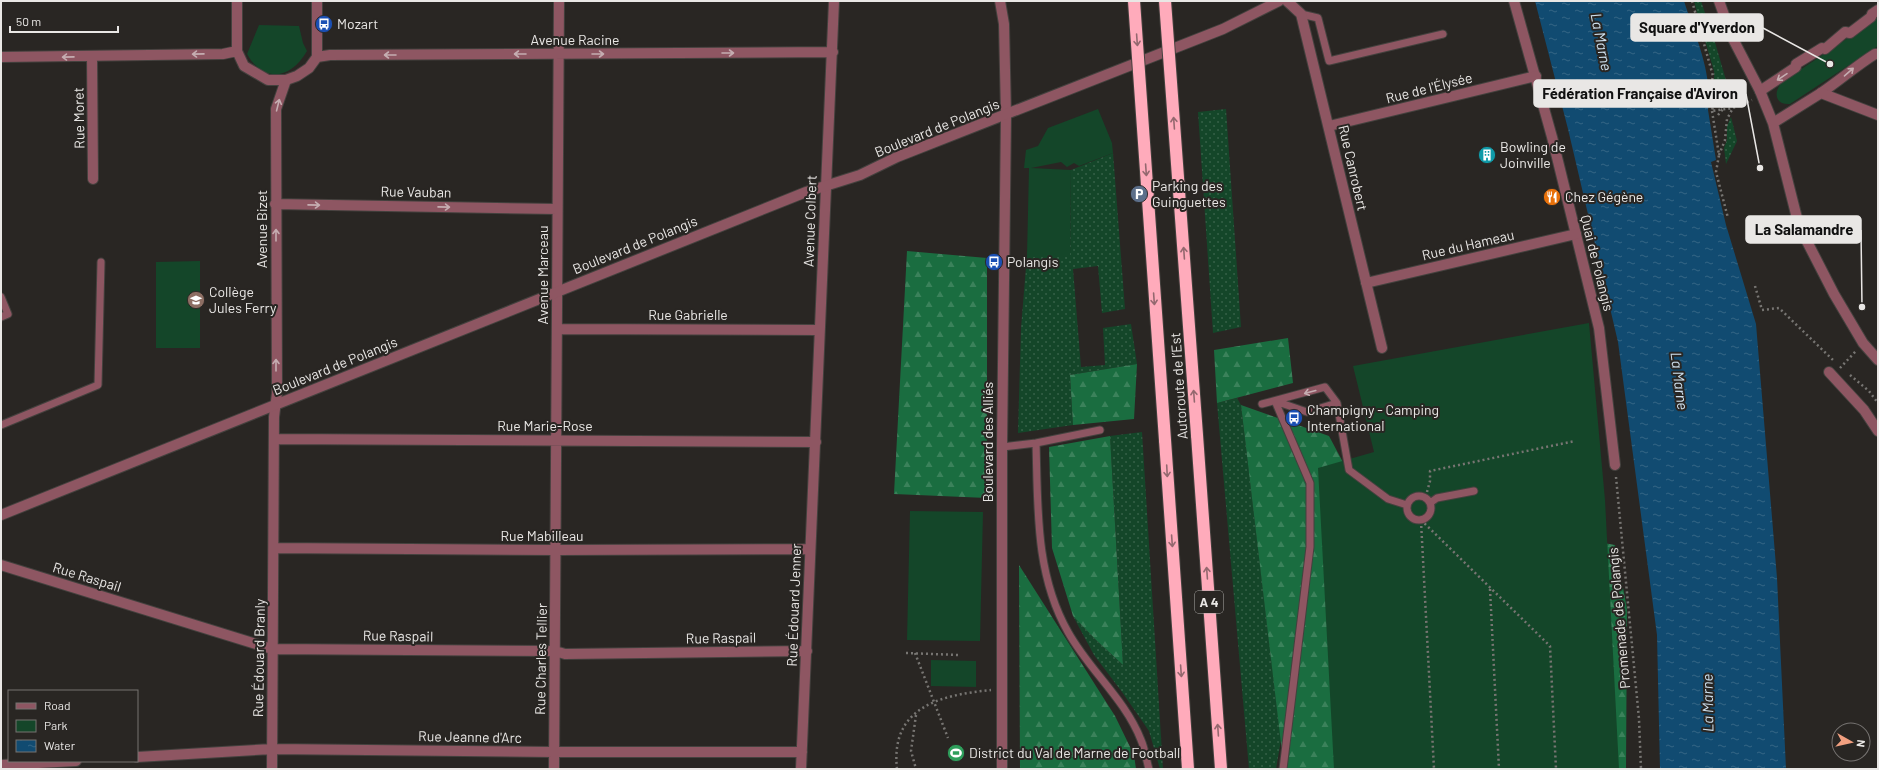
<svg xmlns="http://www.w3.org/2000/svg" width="1879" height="770" viewBox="0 0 1879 770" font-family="Barlow,sans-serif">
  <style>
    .grass { fill: url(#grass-dots) }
    .forest { fill: url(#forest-firs) }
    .park { fill: #144629 }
    .water { fill: url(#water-ripples) }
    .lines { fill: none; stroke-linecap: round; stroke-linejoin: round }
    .service-casing { stroke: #44413e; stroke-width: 9 }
    .pedestrian-casing { stroke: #44413e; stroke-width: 12 }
    .minor-casing { stroke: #44413e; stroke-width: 12 }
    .tertiary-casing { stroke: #44413e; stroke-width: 12 }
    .motorway-casing { stroke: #44413e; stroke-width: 14 }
    .path { stroke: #777572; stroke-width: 2.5; stroke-dasharray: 2 3; stroke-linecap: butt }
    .service { stroke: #8e5662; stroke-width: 7 }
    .pedestrian { stroke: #8e5662; stroke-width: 10 }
    .minor { stroke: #8e5662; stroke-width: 10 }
    .tertiary { stroke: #8e5662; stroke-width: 10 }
    .motorway { stroke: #ffabbb; stroke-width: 12 }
    .motorway-bridge-casing { stroke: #44413e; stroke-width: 14; stroke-linecap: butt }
    .motorway-bridge { stroke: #ffabbb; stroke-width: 12 }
    .oneway { stroke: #94686f }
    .oneway2 { stroke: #c5adb1 }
    .labels { text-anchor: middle; stroke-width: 4; stroke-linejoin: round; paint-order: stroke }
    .shield { fill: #292623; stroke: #afadab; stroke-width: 1 }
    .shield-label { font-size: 13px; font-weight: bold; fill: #e9e7e5 }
    .poi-label { font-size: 14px; fill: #e9e7e5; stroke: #292623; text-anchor: start }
    .street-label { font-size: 14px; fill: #e9e7e5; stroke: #292623 }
    .water-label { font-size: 15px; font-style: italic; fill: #cee0ee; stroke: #292623 }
    .leader { fill: none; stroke: #e9e7e5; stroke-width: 1.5 }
    .callout-dot { fill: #e9e7e5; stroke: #292623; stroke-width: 1.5 }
    .callout { fill: #e9e7e5; stroke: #e9e7e5; stroke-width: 1.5 }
    .callout-label { font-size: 15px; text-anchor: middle; font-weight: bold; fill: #111 }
  </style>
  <defs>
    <pattern id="grass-dots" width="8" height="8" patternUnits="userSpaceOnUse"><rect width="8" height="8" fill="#144629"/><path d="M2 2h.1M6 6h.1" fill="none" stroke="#366148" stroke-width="1.8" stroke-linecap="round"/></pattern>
    <pattern id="forest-firs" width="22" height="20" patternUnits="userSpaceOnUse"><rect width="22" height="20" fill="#1a6d40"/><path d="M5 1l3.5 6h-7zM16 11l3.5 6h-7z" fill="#3b825b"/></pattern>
    <pattern id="water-ripples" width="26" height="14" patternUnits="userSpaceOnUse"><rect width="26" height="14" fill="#114b71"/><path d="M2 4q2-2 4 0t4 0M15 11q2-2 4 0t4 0" fill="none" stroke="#346585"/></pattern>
  </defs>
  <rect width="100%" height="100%" fill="#292623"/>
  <path class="grass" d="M1694 1H1701L1708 22 1700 24Z
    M1710 25 1732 101 1723 104 1722 100 1715 97C1712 87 1715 80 1714 71L1701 27Z
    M1226 109 1241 327 1213 333 1198 112Z
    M1731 117 1737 141 1726 164 1724 148 1727 140V126Z
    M1113 153 1125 309 1102 313 1098 266 1073 269 1081 367 1105 365 1103 328 1131 324 1137 364 1070 375 1073 425 1018 433 1021 328 1027 255H1070L1071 170Z
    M1237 398 1241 405 1281 740 1276 769H1249L1217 403Z
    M1142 432 1163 769H1160L1149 731 1122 692 1094 655 1073 616 1096 640 1123 665 1110 436Z"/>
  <path class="forest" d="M907 251 987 258V498L894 494Z
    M1288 338 1293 383 1217 403 1214 350Z
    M1137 364 1134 419 1073 425 1070 375Z
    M1241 405 1329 436 1369 511 1389 769H1284Z
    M1110 436 1123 665 1096 640 1073 616 1052 548 1049 447Z
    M1598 542 1615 545 1627 609 1626 769H1603Z
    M1019 565 1115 716 1134 755 1136 769H1020Z"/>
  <path class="park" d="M1878 18V46L1790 104C1775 105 1773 92 1782 82Z
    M259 25 299 26 303 43 307 51C291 79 264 84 247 54Z
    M1098 109 1112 143 1113 153 1079 166 1074 163 1067 167 1061 162 1031 168 1071 170 1070 255H1027L1029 168H1024L1026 150 1038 146 1048 128Z
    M200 261V348H156V262Z
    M1589 323 1605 500 1619 769H1334L1318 468 1374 452 1353 366Z
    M910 511 983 512 980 641 907 640Z
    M931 660 976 661V687L931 686Z"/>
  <path class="water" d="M1535 1H1684C1695 35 1713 74 1708 110L1716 160 1711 162 1726 225 1756 324 1777 578 1786 769H1660L1657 635 1618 342 1568 129Z"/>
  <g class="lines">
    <defs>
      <path id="service" d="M1301 14 1318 18 1329 61 1443 34
        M1 297 8 314 1 317
        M1275 401 1310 483V547L1283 769
        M1275 401 1307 412 1337 403
        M1262 404 1325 387 1337 403 1349 470 1388 499 1407 505
        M1 425 98 385 101 262
        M1036 443C1038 507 1035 574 1068 632 1089 670 1125 699 1141 740 1145 749 1146 759 1149 769
        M1002 447 1036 443 1100 430
        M1407 508a12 12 0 1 1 24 0a12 12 0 1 1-24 0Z
        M1430 503 1437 498 1474 491"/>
      <path id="pedestrian" d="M1514 1 1552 137 1599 328 1615 465
        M1760 91 1796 67V64L1822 48 1825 49 1845 32 1850 33 1871 17 1872 14 1878 10
        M1821 93C1840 80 1856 66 1875 54H1878"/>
      <path id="minor" d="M237 1V51L244 66 268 80H286L297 76 309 68 317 57V1
        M1000 1 1004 24 1006 115 1002 447V769
        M1287 1 1301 14 1382 348
        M1719 1 1732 37 1760 91 1773 123 1799 226 1834 294 1863 343 1878 360
        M92 56 93 179
        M1 57 223 54 237 51
        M317 57 330 55 833 52
        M1773 123 1821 93 1878 115
        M1329 126 1536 76
        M275 204 557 209
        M1366 283 1576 234
        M557 329 819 330
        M1829 372 1864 410 1878 431
        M275 439 816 442
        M274 548 556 550 810 549
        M1 565 272 649 555 651 565 654 807 651
        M137 757 272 749 554 752H802
        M1 765 76 761
        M272 769 274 417 277 393 276 109 286 80
        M554 769 559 1
        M801 769 834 1"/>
      <path id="tertiary" d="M1 515 806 192 860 175 897 157 1223 29 1279 1"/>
      <path id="motorway" d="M1197 435 1221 769
        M1165 440 1188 769"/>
    </defs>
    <use href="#service" class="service-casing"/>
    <use href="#pedestrian" class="pedestrian-casing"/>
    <use href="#minor" class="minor-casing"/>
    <use href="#tertiary" class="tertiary-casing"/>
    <use href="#motorway" class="motorway-casing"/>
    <path class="path" d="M1692 1 1713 76 1711 85 1714 100 1712 111 1733 108 1752 100
      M1699 26 1709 23
      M1714 100 1719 103 1723 109
      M1712 111 1719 155 1716 172 1728 218
      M1718 115 1723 109
      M1719 155 1725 140 1727 119 1733 108
      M1755 286 1762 310 1779 308 1833 360
      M1840 368 1856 351
      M1850 375 1869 391 1878 403
      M1616 477 1639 719 1641 769
      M1427 492 1430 481V471L1575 441
      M1421 520 1550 646 1556 769
      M1421 521 1434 769
      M1490 589 1499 769
      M906 653 958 655
      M915 653 948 738
      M916 715 911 751 916 769
      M897 769C890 706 942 695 991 690"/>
    <use href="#service" class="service"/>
    <use href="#pedestrian" class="pedestrian"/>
    <use href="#minor" class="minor"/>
    <use href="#tertiary" class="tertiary"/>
    <use href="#motorway" class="motorway"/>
    <defs>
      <path id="motorway-bridge" d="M1134 1 1165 440
        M1165 1 1197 435"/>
    </defs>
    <use href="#motorway-bridge" class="motorway-bridge-casing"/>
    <use href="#motorway-bridge" class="motorway-bridge"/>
  </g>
  <defs><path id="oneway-shaft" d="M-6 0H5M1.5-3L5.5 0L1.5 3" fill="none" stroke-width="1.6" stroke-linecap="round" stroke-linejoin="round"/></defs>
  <g class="oneway">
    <use href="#oneway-shaft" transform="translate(1137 40) rotate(86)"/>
    <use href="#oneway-shaft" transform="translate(1174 123) rotate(-94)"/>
    <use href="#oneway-shaft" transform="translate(1146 170) rotate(86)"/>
    <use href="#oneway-shaft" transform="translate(1184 253) rotate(-94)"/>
    <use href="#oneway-shaft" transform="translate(1154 299) rotate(86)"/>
    <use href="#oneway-shaft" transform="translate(1194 396) rotate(-94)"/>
    <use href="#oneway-shaft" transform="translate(1167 471) rotate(87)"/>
    <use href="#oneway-shaft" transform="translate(1172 541) rotate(86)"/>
    <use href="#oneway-shaft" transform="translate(1207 573) rotate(-94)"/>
    <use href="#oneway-shaft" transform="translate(1181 671) rotate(86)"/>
    <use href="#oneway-shaft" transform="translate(1218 730) rotate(-94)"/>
  </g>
  <g class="oneway2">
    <use href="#oneway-shaft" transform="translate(728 53)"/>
    <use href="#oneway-shaft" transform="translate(198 54) rotate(179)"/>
    <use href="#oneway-shaft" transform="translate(520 54) rotate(180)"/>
    <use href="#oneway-shaft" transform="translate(598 54)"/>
    <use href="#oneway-shaft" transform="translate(390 55) rotate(180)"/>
    <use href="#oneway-shaft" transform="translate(68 57) rotate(179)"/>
    <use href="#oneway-shaft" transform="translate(1849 72) rotate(-41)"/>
    <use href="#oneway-shaft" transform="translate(1782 77) rotate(146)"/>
    <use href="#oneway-shaft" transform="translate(278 105) rotate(-76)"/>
    <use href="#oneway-shaft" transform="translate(314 205) rotate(1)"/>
    <use href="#oneway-shaft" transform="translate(444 207) rotate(1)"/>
    <use href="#oneway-shaft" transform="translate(276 235) rotate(-90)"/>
    <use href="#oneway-shaft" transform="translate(276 365) rotate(-90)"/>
    <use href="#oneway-shaft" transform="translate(1310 392) rotate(165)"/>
  </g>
  <defs>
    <symbol id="bus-disc" viewBox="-11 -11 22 22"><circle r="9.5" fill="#1a4fb4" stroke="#292623"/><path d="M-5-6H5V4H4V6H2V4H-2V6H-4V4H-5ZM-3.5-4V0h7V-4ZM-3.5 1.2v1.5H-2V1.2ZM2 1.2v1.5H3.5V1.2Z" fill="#fff"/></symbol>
    <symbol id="building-disc" viewBox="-11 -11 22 22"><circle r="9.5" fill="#0f9aa8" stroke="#292623"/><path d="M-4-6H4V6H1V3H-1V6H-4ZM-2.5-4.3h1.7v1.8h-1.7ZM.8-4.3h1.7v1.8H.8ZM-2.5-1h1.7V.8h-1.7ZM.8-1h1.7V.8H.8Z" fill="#fff"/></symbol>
    <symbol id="parking-disc" viewBox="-11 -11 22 22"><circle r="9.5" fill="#5c6f8a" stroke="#292623"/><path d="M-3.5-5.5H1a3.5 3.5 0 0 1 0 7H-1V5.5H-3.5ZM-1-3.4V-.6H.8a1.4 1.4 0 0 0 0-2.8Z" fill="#fff"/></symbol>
    <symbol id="restaurant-disc" viewBox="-11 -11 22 22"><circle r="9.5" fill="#e8710a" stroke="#292623"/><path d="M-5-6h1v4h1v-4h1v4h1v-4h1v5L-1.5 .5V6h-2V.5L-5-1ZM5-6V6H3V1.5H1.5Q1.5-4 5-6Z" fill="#fff"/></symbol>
    <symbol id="school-disc" viewBox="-11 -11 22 22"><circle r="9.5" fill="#8d6e63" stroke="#292623"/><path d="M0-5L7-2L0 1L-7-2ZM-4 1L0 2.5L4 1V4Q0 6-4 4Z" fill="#fff"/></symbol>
    <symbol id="stadium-disc" viewBox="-11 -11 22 22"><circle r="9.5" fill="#2e9e5b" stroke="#292623"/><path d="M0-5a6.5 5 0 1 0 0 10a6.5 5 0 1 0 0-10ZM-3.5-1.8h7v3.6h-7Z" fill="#fff"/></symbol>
  </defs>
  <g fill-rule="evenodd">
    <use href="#bus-disc" x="314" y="14" width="20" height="20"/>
    <use href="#building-disc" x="1477" y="145" width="20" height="20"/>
    <use href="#parking-disc" x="1129" y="184" width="20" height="20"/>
    <use href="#restaurant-disc" x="1542" y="187" width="20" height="20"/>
    <use href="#bus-disc" x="984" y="252" width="20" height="20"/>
    <use href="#school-disc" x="186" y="290" width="20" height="20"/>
    <use href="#bus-disc" x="1284" y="408" width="20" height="20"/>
    <use href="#stadium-disc" x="946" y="743" width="20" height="20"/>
  </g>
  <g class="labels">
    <rect class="shield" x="1195" y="591" width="28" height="22" rx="3"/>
    <g class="shield-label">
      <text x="1209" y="607">A 4</text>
    </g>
    <g class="poi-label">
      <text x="337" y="29">Mozart</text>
      <text x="1500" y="152">Bowling de<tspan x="1500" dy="16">Joinville</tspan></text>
      <text x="1152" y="191">Parking des<tspan x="1152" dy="16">Guinguettes</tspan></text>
      <text x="1565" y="202">Chez Gégène</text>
      <text x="1007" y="267">Polangis</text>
      <text x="209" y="297">Collège<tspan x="209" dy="16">Jules Ferry</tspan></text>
      <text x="1307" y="415">Champigny - Camping<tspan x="1307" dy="16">International</tspan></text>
      <text x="969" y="758">District du Val de Marne de Football</text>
    </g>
    <g class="street-label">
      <text x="575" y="45">Avenue Racine</text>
      <text transform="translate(1429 88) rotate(-14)" y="5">Rue de l'Élysée</text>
      <text transform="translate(79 118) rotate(-91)" y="5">Rue Moret</text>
      <text transform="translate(937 128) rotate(-22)" y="5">Boulevard de Polangis</text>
      <text transform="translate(1353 168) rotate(77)" y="5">Rue Canrobert</text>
      <text transform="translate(416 192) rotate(1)" y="5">Rue Vauban</text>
      <text transform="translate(810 221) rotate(-88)" y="5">Avenue Colbert</text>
      <text transform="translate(262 229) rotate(-90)" y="5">Avenue Bizet</text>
      <text transform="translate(635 245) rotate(-22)" y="5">Boulevard de Polangis</text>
      <text transform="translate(1468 245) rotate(-13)" y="5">Rue du Hameau</text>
      <text transform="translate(1597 263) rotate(76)" y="5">Quai de Polangis</text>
      <text transform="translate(543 275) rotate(-90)" y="5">Avenue Marceau</text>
      <text x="688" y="320">Rue Gabrielle</text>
      <text transform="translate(335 366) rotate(-22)" y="5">Boulevard de Polangis</text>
      <text transform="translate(1179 386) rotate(-94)" y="5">Autoroute de l’Est</text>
      <text x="545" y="431">Rue Marie-Rose</text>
      <text transform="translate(988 442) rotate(-90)" y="5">Boulevard des Alliés</text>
      <text x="542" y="541">Rue Mabilleau</text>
      <text transform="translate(87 577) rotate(17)" y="5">Rue Raspail</text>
      <text transform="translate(794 605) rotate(-88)" y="5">Rue Édouard Jenner</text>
      <text transform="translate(1619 618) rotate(-95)" y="5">Promenade de Polangis</text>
      <text transform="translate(398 636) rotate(1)" y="5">Rue Raspail</text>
      <text transform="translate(721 638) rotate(-1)" y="5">Rue Raspail</text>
      <text transform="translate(259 658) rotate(-89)" y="5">Rue Édouard Branly</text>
      <text transform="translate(541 659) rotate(-89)" y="5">Rue Charles Tellier</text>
      <text transform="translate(470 737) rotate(1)" y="5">Rue Jeanne d'Arc</text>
    </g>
    <g class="water-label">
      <text transform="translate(1601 42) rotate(79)" y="5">La Marne</text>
      <text transform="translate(1679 381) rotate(83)" y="5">La Marne</text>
      <text transform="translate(1708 703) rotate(-91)" y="5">La Marne</text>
    </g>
  </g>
  <path class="leader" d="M1830 64L1763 28M1760 168L1746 94M1862 307L1861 230"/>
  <g class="callout-dot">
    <circle cx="1830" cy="64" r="4"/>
    <circle cx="1760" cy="168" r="4"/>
    <circle cx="1862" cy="307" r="4"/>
  </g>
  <g class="callout">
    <rect x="1631" y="14" width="132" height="27" rx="4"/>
    <rect x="1534" y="80" width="212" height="27" rx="4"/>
    <rect x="1746" y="216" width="115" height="27" rx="4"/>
  </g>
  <g class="callout-label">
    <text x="1697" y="33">Square d'Yverdon</text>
    <text x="1640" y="99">Fédération Française d'Aviron</text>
    <text x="1804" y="235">La Salamandre</text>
  </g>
  <rect width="1879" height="770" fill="none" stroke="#e9e7e5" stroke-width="4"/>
  <rect x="8" y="690" width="130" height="72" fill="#292623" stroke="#767371"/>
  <rect x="16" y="703" width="20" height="6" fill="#8e5662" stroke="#767371"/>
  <text x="44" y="710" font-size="12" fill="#e9e7e5">Road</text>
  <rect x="16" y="720" width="20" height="12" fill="#144629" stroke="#767371"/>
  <text x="44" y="730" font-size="12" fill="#e9e7e5">Park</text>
  <rect x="16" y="740" width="20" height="12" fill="url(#water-ripples)" stroke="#767371"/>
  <text x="44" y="750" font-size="12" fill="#e9e7e5">Water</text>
  <g transform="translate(1851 742) rotate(98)"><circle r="19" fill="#292623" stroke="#767371"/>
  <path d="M0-3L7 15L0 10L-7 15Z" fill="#f2a080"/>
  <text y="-6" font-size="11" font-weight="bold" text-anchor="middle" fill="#e9e7e5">N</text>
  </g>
  <path d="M10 26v6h108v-6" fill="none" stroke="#e9e7e5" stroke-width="2"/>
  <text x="16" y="26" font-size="12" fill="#e9e7e5" stroke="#292623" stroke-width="3" paint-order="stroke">50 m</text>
</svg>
